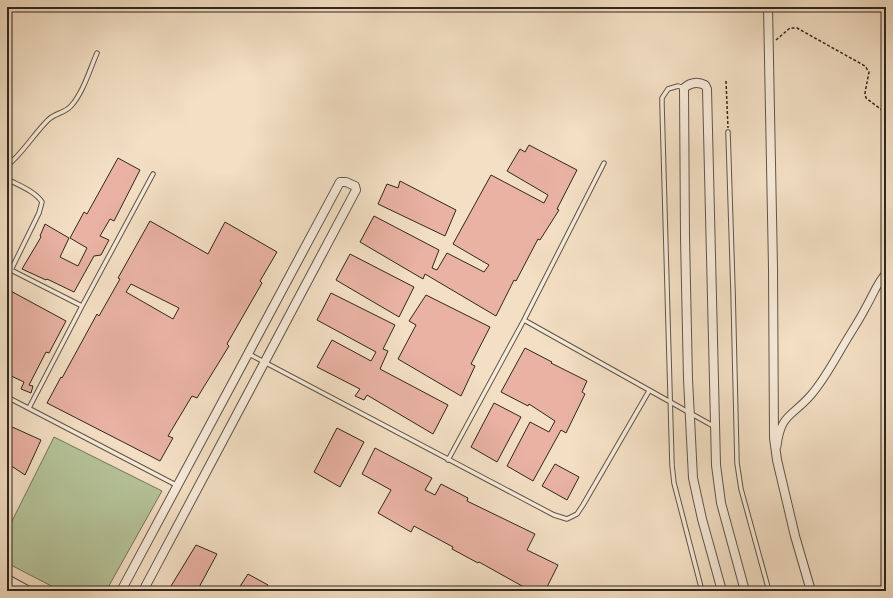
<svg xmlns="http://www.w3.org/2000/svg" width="893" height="598" viewBox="0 0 893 598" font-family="'Sorts Mill Goudy',serif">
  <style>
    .green { fill: #b5c399; stroke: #72755c }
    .building { fill: #e9b2a3; stroke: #30271e; fill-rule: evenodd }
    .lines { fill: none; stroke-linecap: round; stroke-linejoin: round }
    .service-casing { stroke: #615548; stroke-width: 5.5 }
    .minor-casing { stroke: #615548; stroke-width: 9 }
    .tertiary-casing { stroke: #615548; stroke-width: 10 }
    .path { stroke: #30271e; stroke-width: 1.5; stroke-dasharray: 3 2; stroke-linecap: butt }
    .service { stroke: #f7ead9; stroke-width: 3.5 }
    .minor { stroke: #f7ead9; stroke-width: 7 }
    .tertiary { stroke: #f7ead9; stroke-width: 8 }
  </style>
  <rect width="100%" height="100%" fill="#f3dfc4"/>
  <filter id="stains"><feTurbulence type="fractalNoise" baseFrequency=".005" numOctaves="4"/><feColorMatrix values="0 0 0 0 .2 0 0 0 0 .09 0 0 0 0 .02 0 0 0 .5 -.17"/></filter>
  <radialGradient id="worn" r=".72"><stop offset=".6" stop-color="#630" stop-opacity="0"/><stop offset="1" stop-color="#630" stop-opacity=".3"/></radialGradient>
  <path class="green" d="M54 437 162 491 106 591H61L7 563V531Z"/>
  <path class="building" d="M529 145 577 170 557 209 559 210 540 240 538 239 516 281 514 280 496 316 425 274 423 279 360 242 374 216 439 250 432 268 437 270 447 253 484 272 489 265 453 244 491 175 544 203 548 195 507 171 520 149 525 152Z
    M118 158 140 170 114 221 110 219 100 236 109 240 101 255 94 256 74 292 47 279 46 280 22 269 41 237 40 236 45 224 69 238 60 257 78 266 87 248 70 238 84 212 87 214Z
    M400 181 456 210 445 236 378 204 387 184 398 188Z
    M150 221 208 254 225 222 277 252 260 281 262 283 227 344 229 346 197 398 192 396 168 436 173 438 160 461 47 403 61 377 62 378 97 314 99 316 120 279 118 278ZM131 284 179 308 173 319 126 292Z
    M350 254 414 287 399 317 336 280Z
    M7 289 66 321 49 353 46 352 29 385 33 386 31 393 21 389 24 382 7 374Z
    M331 293 395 325 383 349 388 351 380 369 448 405 433 434 367 395 364 400 355 396 360 389 317 367 332 340 371 361 376 352 317 320Z
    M426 295 490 327 471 364 475 366 461 396 398 359 416 325 409 321Z
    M525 348 552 362 551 363 587 381 582 392 585 394 566 433 561 430 533 481 507 466 530 422 549 432 555 421 529 404 528 406 501 392Z
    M494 403 521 417 497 462 471 447Z
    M10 426 41 440 25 475 7 463V434Z
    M337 428 364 442 340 487 314 472Z
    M375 448 432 478 425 490 435 495 441 484 468 498 467 501 535 534 527 550 558 565 545 591H531L479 562 478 563 452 549 453 547 414 526 411 532 378 513 391 490 362 474Z
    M555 464 579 477 567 500 542 486Z
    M196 545 217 554 197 591H168Z
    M248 574 268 585 265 591H237Z"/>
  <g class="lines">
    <defs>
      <path id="service" d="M684 88 678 86 668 89 662 98V105L672 465 674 483 702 591
        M728 132 733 291 737 463 741 489 769 591
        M7 166C23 153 33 135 48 120 55 113 65 113 71 106 83 93 90 69 97 53
        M7 179C18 185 35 191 42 202L39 213 11 270
        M7 268 82 306
        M524 320 715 427
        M249 354 554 515 567 519 577 514 583 505 649 391
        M7 397 178 486
        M29 408 82 306 153 174
        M448 460 524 320 604 163
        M875 591 886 586"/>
      <path id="minor" d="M777 446C781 413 792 417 811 395 825 379 835 359 846 341 853 329 860 319 866 307 873 295 877 283 886 273"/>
      <path id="tertiary" d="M768 7 773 268 774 438 777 460 795 536 811 591
        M7 579 29 591
        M121 591 340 182H346L355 186 356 190 143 591
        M722 591 702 519 693 478 688 379 685 237 684 88C690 83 697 81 705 85L707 89 716 465 721 503 745 591"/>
    </defs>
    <use href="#service" class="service-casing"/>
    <use href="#minor" class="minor-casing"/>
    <use href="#tertiary" class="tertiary-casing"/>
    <path class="path" d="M776 40 790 28H797L865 66 869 72 865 93 866 98 886 113
      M726 81 728 128"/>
    <use href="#service" class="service"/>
    <use href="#minor" class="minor"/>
    <use href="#tertiary" class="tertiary"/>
  </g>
  <rect width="893" height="598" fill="none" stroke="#f3dfc4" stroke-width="24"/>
  <rect x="8" y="8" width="877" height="582" fill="none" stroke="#30271e" stroke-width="2"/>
  <rect x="12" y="12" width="869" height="574" fill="none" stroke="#30271e"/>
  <rect width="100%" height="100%" filter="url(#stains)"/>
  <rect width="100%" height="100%" fill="url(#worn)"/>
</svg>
